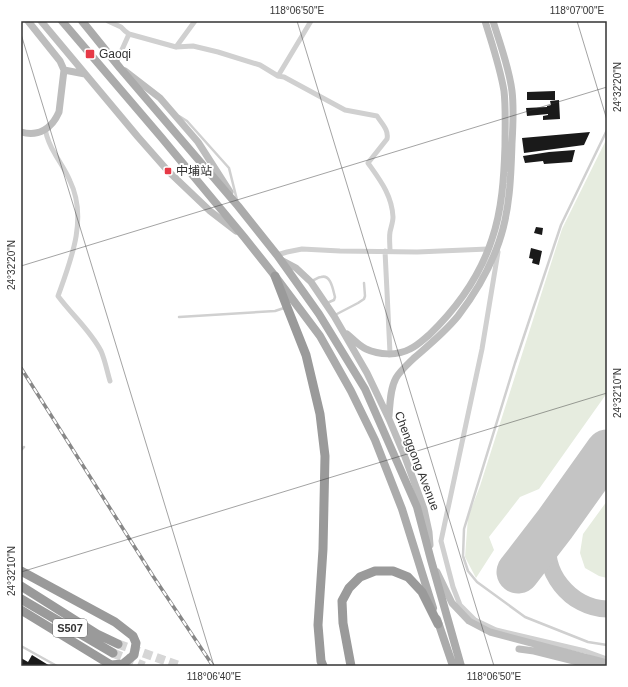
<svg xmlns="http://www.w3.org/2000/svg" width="628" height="687" viewBox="0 0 628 687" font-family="Arial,'Noto Sans SC',sans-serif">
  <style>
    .green { fill: #e6ecdf }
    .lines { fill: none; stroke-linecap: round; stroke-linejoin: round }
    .taxiway { stroke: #c4c4c4; stroke-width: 17 }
    .runway { stroke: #c4c4c4; stroke-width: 43 }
    .building { fill: #1a1a1a }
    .highway-tunnel { stroke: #d6d6d6; stroke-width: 9; stroke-dasharray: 9 4.5; stroke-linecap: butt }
    .lane { stroke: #d0d0d0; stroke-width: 2.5 }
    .street { stroke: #d0d0d0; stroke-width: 5 }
    .secondary { stroke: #bdbdbd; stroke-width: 7 }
    .primary { stroke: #ababab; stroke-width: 8 }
    .highway { stroke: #9a9a9a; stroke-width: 9 }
    .rail-casing { stroke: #888; stroke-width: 3.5 }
    .rail { stroke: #fff; stroke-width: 2; stroke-dasharray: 6; stroke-linecap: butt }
    .ticks { fill: none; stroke: #333; stroke-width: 1; stroke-opacity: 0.45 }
    .poi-dot { fill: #e63946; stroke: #fff; stroke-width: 1.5 }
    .labels { text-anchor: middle; stroke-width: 4; stroke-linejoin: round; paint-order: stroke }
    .shield { fill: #fff; stroke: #707070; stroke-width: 1 }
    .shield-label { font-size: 11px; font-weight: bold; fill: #333 }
    .poi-label { font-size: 12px; fill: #333; stroke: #fff; text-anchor: start }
    .street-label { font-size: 12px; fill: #333; stroke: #fff }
    .neatline { fill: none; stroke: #333; stroke-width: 1.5 }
    .ticks-label { font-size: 10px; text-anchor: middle; fill: #333 }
  </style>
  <rect width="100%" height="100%" fill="#fff"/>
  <path class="green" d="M607 138V393L539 489 520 497 489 537 494 550 476 578 465 557 468 517 480 486 562 229Z
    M607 501V578L599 576 585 568 580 553 583 534Z"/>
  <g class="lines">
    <path class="taxiway" d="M607 461C591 469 576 494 565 509 560 517 552 526 550 535 539 570 571 609 607 609"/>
    <path class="runway" d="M518 572 555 524 607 451"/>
  </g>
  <path class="building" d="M555 91V100H527V92Z
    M559 100 560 119 543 120V116L548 115V114L527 116 526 108 547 107V106L551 105 550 101Z
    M590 132 584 145 524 153 522 138Z
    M575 150 572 162 544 164 543 161 525 163 523 156 549 152Z
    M536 227 543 228 542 235 534 233Z
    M531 248 542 251 539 265 532 263 533 259 529 258Z
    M32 655 50 666H21V658L28 662Z"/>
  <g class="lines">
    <path class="highway-tunnel" d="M118 644 180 666
      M113 653 144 666"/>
    <path class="lane" d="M179 116 187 121 229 168 237 200
      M607 130 561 225 515 363 464 529 463 556 468 571 477 582 525 617 588 642 607 645
      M312 281C315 280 318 277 321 277 331 274 333 290 335 297L334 300 327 303
      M335 315 358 303 364 299 365 296 364 283
      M179 317 275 311 284 308
      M21 450 24 447
      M21 646 57 666"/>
    <path class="street" d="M108 21 121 27 125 31 129 34 116 63
      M129 34 176 47 193 46 218 52 260 65 278 76 284 77 345 110 377 116C382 124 389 130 387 139L368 163C380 180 392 195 393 217 393 222 391 227 390 232 389 238 390 245 390 251
      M176 47 195 21
      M278 76 311 21
      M45 129C47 138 50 146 55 154 60 163 66 171 70 181 88 218 71 260 58 296 72 315 90 330 101 351 105 360 107 371 110 381
      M385 251 390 353
      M498 252 482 349 441 541 453 587 460 605 475 620 496 630 585 651 607 659
      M277 255 287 252 302 249 340 251 417 252 488 249"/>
    <path class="secondary" d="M28 21 60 61 64 70
      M41 21 138 137 168 171 210 211 236 231
      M64 70 85 74
      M125 71 160 98 198 142 230 192
      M21 132C39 137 52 128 59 112L64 70
      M281 260 296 268 311 282 334 316 367 373 389 419 405 457 424 509 429 532 430 545
      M347 334C352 338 359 346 366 349 379 355 397 356 410 349 417 346 423 340 429 335 457 308 480 276 492 239 502 210 504 177 505 146 505 129 506 108 504 91 500 67 492 44 485 21
      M389 416C390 404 390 389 396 378 400 371 409 363 414 358 429 345 445 332 458 316 475 294 490 268 499 242 510 211 511 175 512 143 513 126 514 108 512 91 509 67 500 44 493 21
      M437 572 452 603 469 621 490 632 607 663
      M519 649 534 651 594 666"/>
    <path class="primary" d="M62 21 161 137 244 237 275 276 320 336 351 391 375 440 402 509 433 608
      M82 21 120 68 238 206 277 255 319 314 365 389 417 507 431 560 461 666
      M437 619 453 666"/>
    <path class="highway" d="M275 276 287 307 306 355 320 414 325 456 323 549 318 625 321 661 323 666
      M21 571 115 622 133 636 136 643 134 655 123 664 111 665 21 610
      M21 586 97 634 118 644
      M21 599 113 653
      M351 666 343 623 342 601 349 588 360 577 375 571H393L408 577 422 592 438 624"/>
    <defs>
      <path id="rail" d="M21 368 153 576 213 666"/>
    </defs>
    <use href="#rail" class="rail-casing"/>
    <use href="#rail" class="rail"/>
  </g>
  <path class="ticks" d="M297 21 494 666M577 21 607 120M21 34 214 666M21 266 607 87M21 572 607 393"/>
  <g class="poi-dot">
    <rect x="85" y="49" width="10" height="10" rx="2"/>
    <rect x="164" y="167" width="8" height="8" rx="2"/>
  </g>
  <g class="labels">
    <rect class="shield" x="53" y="619" width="34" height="18" rx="3"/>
    <g class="shield-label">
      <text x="70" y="632">S507</text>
    </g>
    <g class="poi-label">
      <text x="99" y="58">Gaoqi</text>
      <text x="176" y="175">中埔站</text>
    </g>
    <g class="street-label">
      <text transform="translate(417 461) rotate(69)" y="4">Chenggong Avenue</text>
    </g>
  </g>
  <rect width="628" height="687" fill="none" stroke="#ffffff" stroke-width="44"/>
  <rect x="22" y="22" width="584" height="643" class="neatline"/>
  <g class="ticks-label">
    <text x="297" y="14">118°06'50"E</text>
    <text x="577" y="14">118°07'00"E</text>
    <text transform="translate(617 87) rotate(-90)" y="4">24°32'20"N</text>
    <text transform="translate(11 265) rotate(-90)" y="4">24°32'20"N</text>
    <text transform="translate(617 393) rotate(-90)" y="4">24°32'10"N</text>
    <text transform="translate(11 571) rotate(-90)" y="4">24°32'10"N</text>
    <text x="214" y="680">118°06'40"E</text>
    <text x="494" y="680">118°06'50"E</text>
  </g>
</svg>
